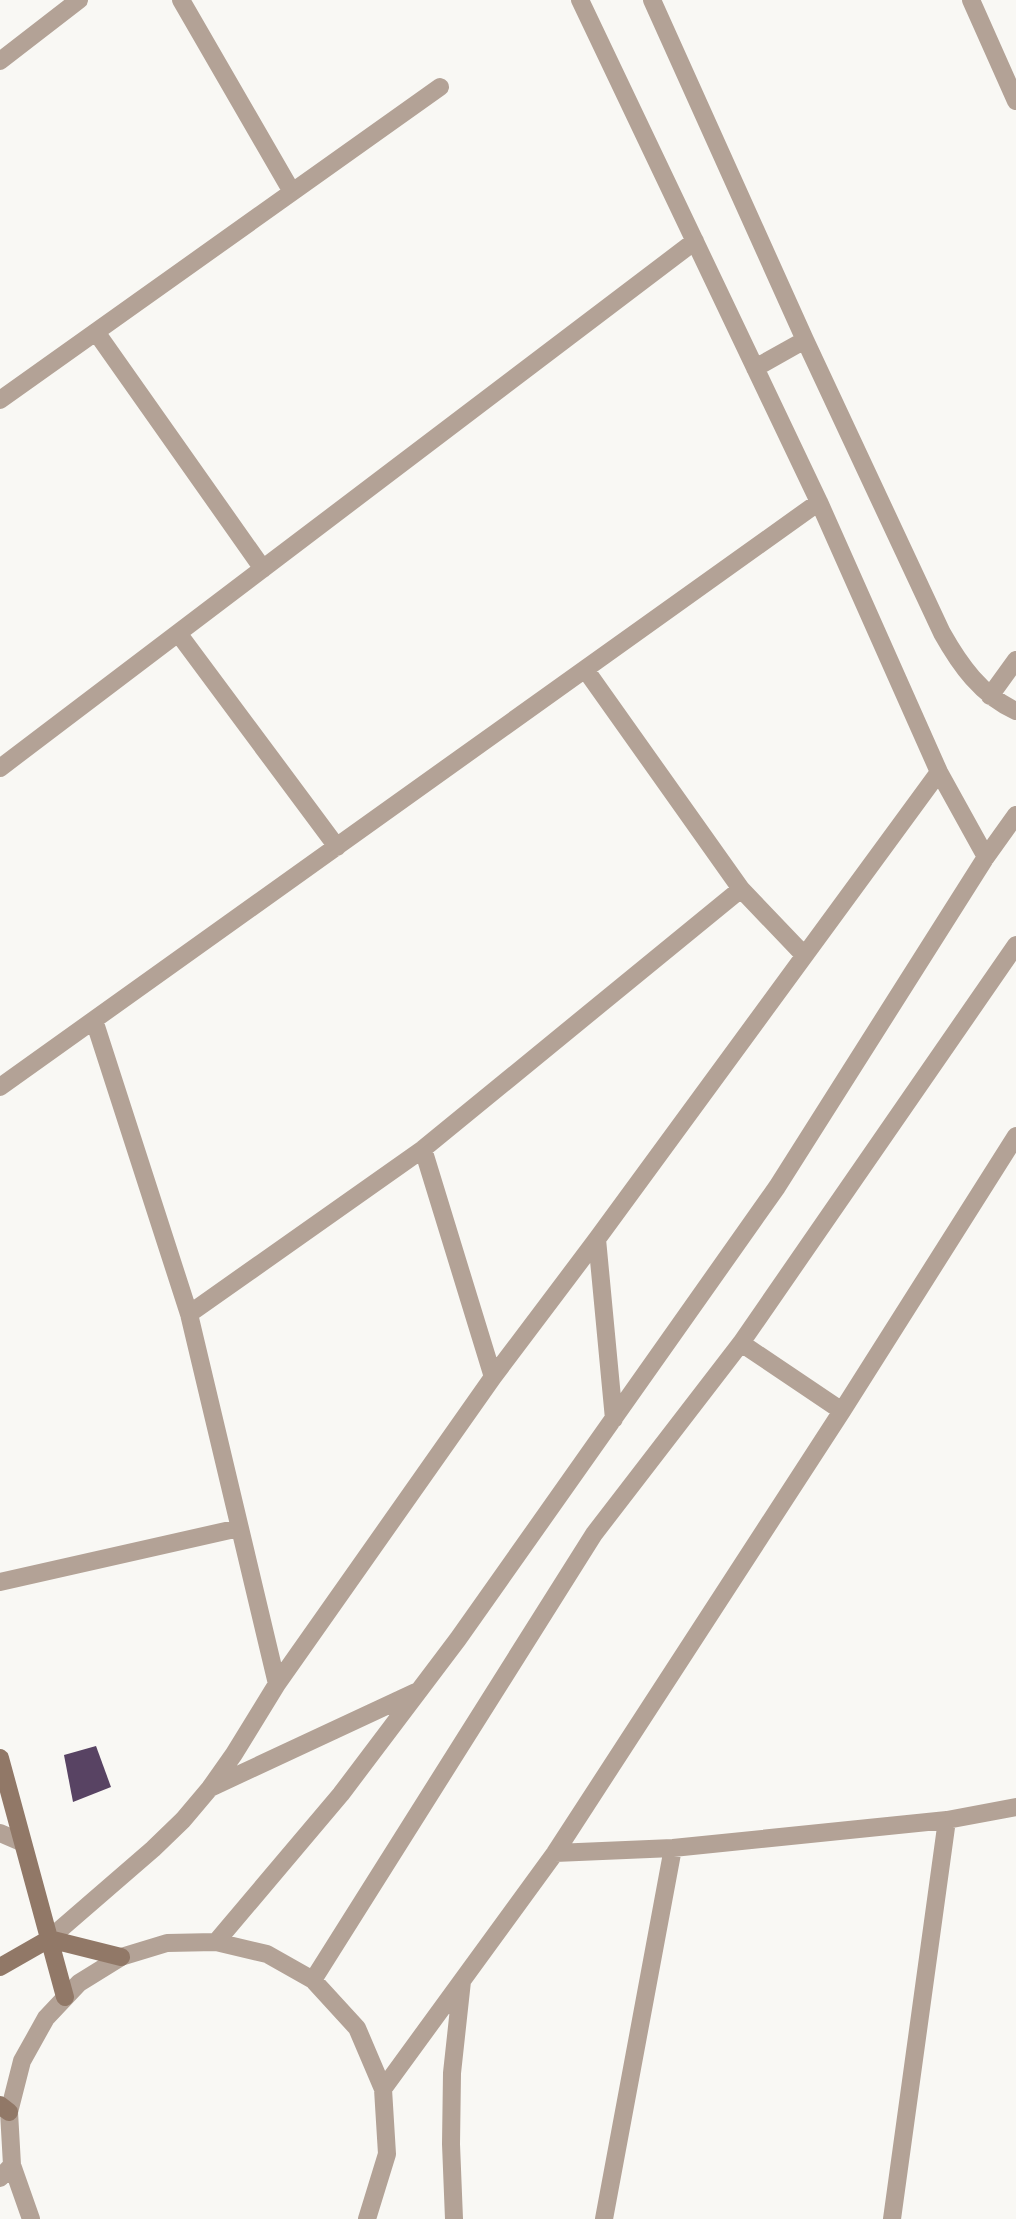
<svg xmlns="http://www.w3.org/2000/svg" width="1016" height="2219" viewBox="0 0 1016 2219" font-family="Ubuntu,sans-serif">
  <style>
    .building { fill: #584363 }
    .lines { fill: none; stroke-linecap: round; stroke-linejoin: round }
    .street { stroke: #b3a296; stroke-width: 18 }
    .secondary { stroke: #917867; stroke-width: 18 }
  </style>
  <rect width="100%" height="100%" fill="#f9f8f4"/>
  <path class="building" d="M96 1746 111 1787 73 1802 64 1755Z"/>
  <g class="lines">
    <path class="street" d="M181 0 292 192
      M580 0 819 502 939 772 986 857
      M652 0 805 340 942 633C960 665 981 695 1016 711
      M971 0 1016 101
      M0 61 79 0
      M96 332 263 569
      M755 368 805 340
      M0 400 440 87
      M178 633 337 847
      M990 696 1016 660
      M0 768 695 241
      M741 889 804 955
      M94 1020 189 1314 277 1684
      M0 1087 819 502
      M423 1149 493 1377
      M597 1239 614 1419
      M189 1314 423 1149 741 889 585 669
      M741 1343 842 1411
      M0 1582 239 1528
      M210 1788 416 1692
      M0 1833 21 1842
      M555 1853 673 1848 947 1820 1016 1807
      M49 1939 153 1849 183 1820 210 1788 234 1754 277 1684 493 1377 597 1239 939 772
      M216 1942 341 1794 458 1639 777 1187 986 857 1016 815
      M313 1980 594 1534 741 1343 1016 945
      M383 2089 555 1853 842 1411 1016 1136
      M0 2178 12 2165
      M31 2219 12 2165 9 2112 22 2061 46 2018 79 1983 121 1957 167 1943 216 1942 267 1954 313 1980 357 2028 383 2089 387 2154 367 2219
      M454 2219 451 2144 452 2073 462 1981
      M604 2219 673 1848
      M892 2219 947 1820"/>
    <path class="secondary" d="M0 1758 65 1997
      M0 1967 49 1939 121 1957
      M0 2105 9 2112"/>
  </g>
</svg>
